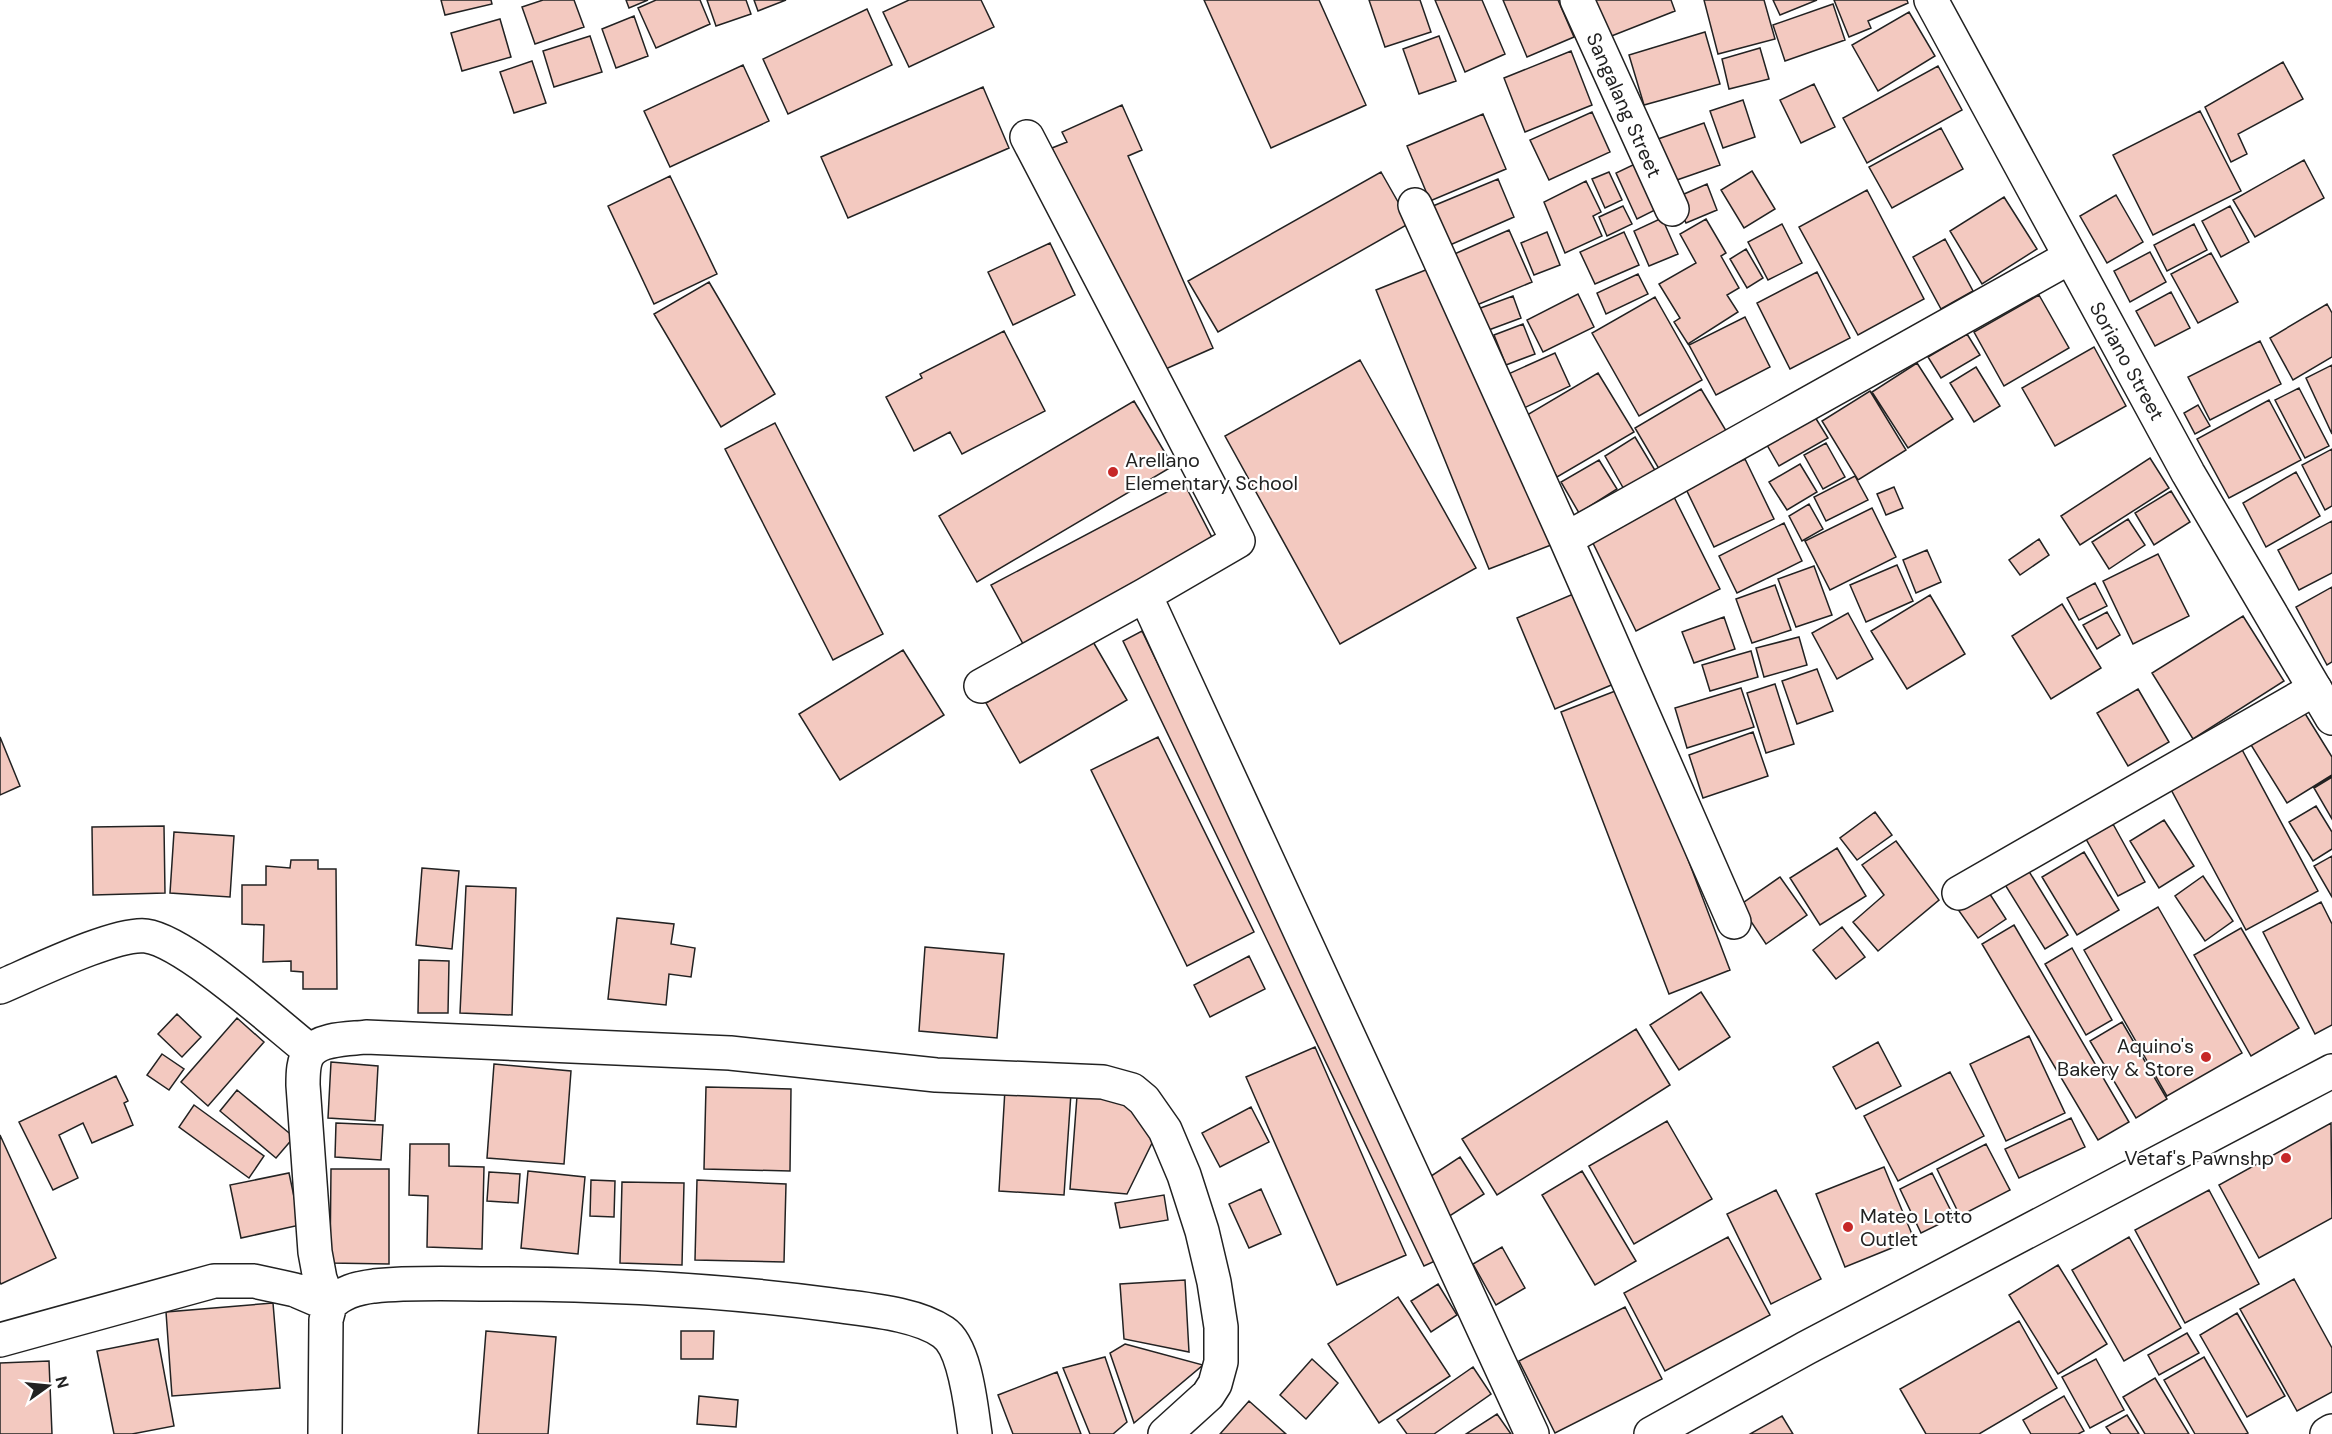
<svg xmlns="http://www.w3.org/2000/svg" width="2332" height="1434" viewBox="0 0 2332 1434" font-family="'DM Sans',sans-serif">
  <style>
    .building { fill: #f3c9c0; stroke: #222; stroke-width: 1.5 }
    .lines { fill: none; stroke-linecap: round; stroke-linejoin: round }
    .minor-casing { stroke: #222; stroke-width: 36 }
    .major-casing { stroke: #222; stroke-width: 36 }
    .minor { stroke: #fff; stroke-width: 33 }
    .major { stroke: #fff; stroke-width: 33 }
    .poi-dot { fill: #c62828; stroke: #fff; stroke-width: 2 }
    .labels { text-anchor: middle; stroke-width: 4.5; stroke-linejoin: round; paint-order: stroke }
    .street-label { font-size: 20px; fill: #222; stroke: #fff }
    .poi-label { font-size: 20px; fill: #222; stroke: #fff; text-anchor: start }
  </style>
  <rect width="100%" height="100%" fill="#fff"/>
  <path class="building" d="M441 0H491L492 4 445 15Z
    M543 0H574L584 27 535 44 522 7Z
    M626 0H648L629 8Z
    M656 0H700L710 24 656 48 638 8Z
    M707 0H746L751 14 716 26Z
    M754 0H786L758 11Z
    M909 0H981L994 27 909 67 883 12Z
    M1204 0H1319L1366 105 1271 148Z
    M1369 0H1420L1431 32 1385 47Z
    M1435 0H1482L1505 54 1465 72Z
    M1503 0H1558L1574 37 1527 57Z
    M1594 0H1671L1675 11 1609 37Z
    M1704 0H1764L1775 39 1718 54Z
    M1773 0H1817L1780 15Z
    M1834 0H1907L1908 3 1868 21 1871 28 1849 37Z
    M1833 4 1845 40 1785 61 1773 25Z
    M867 9 892 65 788 114 763 59Z
    M1909 12 1935 56 1878 91 1852 45Z
    M634 16 648 56 616 68 602 29Z
    M500 19 511 57 462 71 451 33Z
    M1705 32 1720 84 1644 105 1629 55Z
    M590 36 602 72 554 87 543 51Z
    M1439 36 1456 81 1419 94 1403 49Z
    M1760 48 1769 79 1729 89 1722 59Z
    M1571 51 1592 105 1525 132 1504 78Z
    M532 61 546 103 514 113 500 72Z
    M2283 62 2303 99 2238 134 2247 154 2231 162 2205 107Z
    M743 65 769 121 670 167 644 111Z
    M1938 66 1962 110 1867 163 1843 118Z
    M1814 84 1835 127 1801 143 1780 100Z
    M983 87 1009 148 848 218 821 157Z
    M1743 100 1755 137 1723 148 1710 111Z
    M1122 105 1142 150 1128 156 1213 348 1152 375 1052 148 1067 142 1062 132Z
    M2200 111 2241 191 2153 235 2113 155Z
    M1592 112 1610 152 1549 180 1530 140Z
    M1483 114 1506 169 1430 201 1407 146Z
    M1704 123 1720 165 1674 181 1658 139Z
    M1941 128 1963 169 1892 208 1869 167Z
    M2304 160 2324 198 2255 237 2233 200Z
    M1637 163 1659 208 1637 219 1616 173Z
    M1752 171 1775 209 1744 228 1721 190Z
    M1381 172 1410 223 1218 332 1188 281Z
    M1609 172 1622 200 1605 208 1592 179Z
    M670 176 717 274 654 304 608 206Z
    M1498 179 1514 217 1450 245 1433 206Z
    M1586 181 1601 212 1593 216 1602 236 1565 253 1544 202Z
    M1707 184 1717 210 1686 223 1675 198Z
    M1867 190 1924 299 1858 335 1799 227Z
    M2116 195 2143 242 2107 263 2080 216Z
    M2004 197 2037 249 1982 284 1950 231Z
    M1623 206 1632 224 1607 236 1599 217Z
    M2230 206 2249 242 2221 257 2202 221Z
    M1662 218 1678 254 1649 266 1634 231Z
    M1706 219 1726 253 1721 256 1739 288 1727 295 1738 312 1688 344 1674 322 1680 318 1659 284 1696 263 1680 234Z
    M1782 224 1802 263 1768 280 1748 242Z
    M2194 224 2207 250 2167 271 2154 245Z
    M1509 230 1532 282 1472 307 1450 256Z
    M1547 232 1560 265 1534 275 1521 243Z
    M1624 232 1639 265 1595 284 1580 252Z
    M1945 239 1973 291 1941 309 1913 257Z
    M1050 243 1075 295 1013 325 988 272Z
    M1746 249 1763 278 1747 288 1730 259Z
    M2150 252 2166 282 2130 302 2114 271Z
    M2211 253 2238 302 2198 323 2171 274Z
    M1438 265 1551 545 1489 569 1376 290Z
    M1817 272 1850 338 1790 369 1757 303Z
    M1638 274 1648 294 1606 314 1597 293Z
    M709 282 775 394 721 427 654 314Z
    M2171 292 2190 328 2155 346 2136 311Z
    M1578 294 1594 327 1543 352 1527 320Z
    M2039 295 2069 348 2004 386 1974 332Z
    M1513 296 1521 318 1486 331 1478 309Z
    M1655 297 1702 380 1639 416 1592 333Z
    M2327 304 2332 313V357L2293 380 2270 338Z
    M1745 317 1770 367 1716 395 1689 345Z
    M1523 324 1535 354 1506 365 1494 335Z
    M1004 331 1045 411 962 454 950 432 914 451 886 397 922 378 920 374Z
    M1967 334 1980 355 1941 378 1928 357Z
    M2260 341 2281 384 2210 420 2188 377Z
    M2094 347 2126 406 2055 446 2022 388Z
    M1555 353 1570 386 1522 409 1506 375Z
    M1360 360 1476 568 1340 644 1225 436Z
    M1917 363 1953 419 1908 448 1872 392Z
    M2332 365V434L2306 378Z
    M1976 367 2000 406 1974 422 1950 383Z
    M1598 373 1634 432 1557 477 1522 418Z
    M2299 388 2329 446 2305 458 2275 400Z
    M1701 389 1728 434 1662 474 1635 428Z
    M1870 391 1906 450 1858 480 1822 421Z
    M2269 400 2301 460 2229 498 2197 439Z
    M1134 401 1173 466 977 582 939 516Z
    M2198 405 2210 426 2195 434 2184 413Z
    M1815 417 1828 438 1779 466 1767 445Z
    M775 423 883 634 833 660 725 449Z
    M1635 437 1656 472 1625 491 1605 456Z
    M1826 443 1845 477 1823 489 1804 455Z
    M2332 449V506L2325 510 2302 465Z
    M2150 458 2169 488 2080 545 2061 516Z
    M1745 459 1774 519 1714 547 1685 487Z
    M1599 460 1617 489 1579 513 1561 482Z
    M1800 464 1817 492 1787 510 1769 482Z
    M2296 472 2320 516 2266 547 2243 503Z
    M1855 476 1868 500 1826 521 1814 497Z
    M1184 483 1219 551 1028 653 991 585Z
    M1894 487 1903 508 1886 515 1877 494Z
    M2171 491 2190 522 2154 545 2135 513Z
    M1673 495 1720 589 1636 631 1590 537Z
    M1809 504 1823 529 1802 541 1789 516Z
    M1872 508 1896 557 1830 590 1805 541Z
    M2128 519 2145 545 2109 569 2092 542Z
    M2332 521V573L2299 590 2278 550Z
    M1784 523 1802 561 1737 593 1719 556Z
    M2039 539 2049 555 2020 575 2009 560Z
    M1927 550 1941 582 1916 593 1903 560Z
    M2158 554 2189 616 2133 644 2103 581Z
    M1897 565 1913 601 1866 622 1850 585Z
    M1814 566 1832 615 1796 627 1778 579Z
    M2095 583 2107 606 2079 620 2067 598Z
    M1775 585 1791 630 1752 643 1736 599Z
    M2332 587V662L2327 665 2296 607Z
    M1578 592 1616 683 1555 709 1517 618Z
    M1930 595 1965 654 1907 689 1871 631Z
    M2062 604 2101 668 2051 699 2012 636Z
    M2107 612 2120 635 2097 649 2083 625Z
    M1848 613 1873 659 1837 679 1812 633Z
    M2243 616 2284 681 2193 739 2152 673Z
    M1724 617 1735 649 1694 663 1682 632Z
    M1142 631 1444 1257 1424 1266 1123 641Z
    M1799 637 1807 665 1764 677 1756 648Z
    M1092 640 1127 700 1020 763 986 703Z
    M903 650 944 715 840 780 799 714Z
    M1751 651 1758 677 1710 691 1702 665Z
    M1817 669 1833 711 1797 724 1782 681Z
    M1775 684 1794 744 1766 753 1747 693Z
    M1623 688 1730 970 1669 994 1561 712Z
    M1741 688 1754 727 1687 748 1675 708Z
    M2138 689 2169 742 2128 766 2097 713Z
    M2301 707 2332 757V775L2287 803 2248 740Z
    M1753 732 1768 776 1703 798 1689 755Z
    M0 737 20 786 0 795Z
    M1158 737 1254 932 1187 966 1091 770Z
    M2239 744 2318 891 2246 930 2167 782Z
    M2332 777V819L2314 788Z
    M2316 806 2332 832V849L2313 861 2289 822Z
    M1875 812 1892 835 1857 860 1840 838Z
    M2164 820 2194 866 2159 888 2130 841Z
    M2113 824 2145 882 2118 896 2086 839Z
    M164 826 165 893 93 895 92 827Z
    M174 832 234 836 230 897 170 893Z
    M1896 841 1939 900 1878 951 1853 922 1884 895 1862 865Z
    M1837 848 1866 896 1820 925 1790 878Z
    M2084 852 2119 910 2077 935 2042 877Z
    M2332 856V897L2314 866Z
    M291 860H318V869H336L337 989H303V972L291 971V961L263 962 264 925 242 924V885H266V866L290 868Z
    M2022 860 2068 935 2045 949 1999 875Z
    M422 868 459 871 452 949 416 945Z
    M2203 876 2233 921 2205 941 2175 896Z
    M1780 877 1807 915 1766 944 1740 905Z
    M466 886 516 888 512 1015 460 1013Z
    M1986 888 2006 919 1978 938 1957 908Z
    M2321 902 2332 924V1025L2315 1034 2263 932Z
    M2158 907 2242 1053 2167 1096 2084 950Z
    M617 918 674 924 671 944 695 948 691 977 669 974 666 1005 608 999Z
    M2014 925 2129 1122 2098 1140 1982 944Z
    M1842 927 1865 957 1836 979 1813 950Z
    M2241 928 2299 1028 2251 1056 2194 955Z
    M925 947 1004 954 997 1038 919 1031Z
    M2072 948 2112 1020 2086 1035 2045 964Z
    M1249 956 1265 989 1210 1017 1194 985Z
    M419 960 449 961 448 1013H418Z
    M1701 992 1730 1037 1679 1070 1650 1025Z
    M177 1014 201 1037 182 1057 158 1034Z
    M237 1018 264 1042 208 1106 181 1082Z
    M2122 1022 2167 1099 2136 1118 2090 1041Z
    M1636 1029 1670 1085 1497 1195 1462 1139Z
    M2029 1036 2065 1113 2006 1141 1970 1064Z
    M1878 1042 1901 1086 1856 1109 1833 1067Z
    M1315 1047 1406 1255 1337 1285 1246 1077Z
    M162 1054 184 1069 169 1090 147 1075Z
    M331 1062 378 1066 375 1121 328 1118Z
    M494 1064 571 1071 564 1164 487 1158Z
    M1950 1072 1984 1136 1898 1181 1864 1116Z
    M116 1076 128 1101 124 1103 133 1125 92 1143 83 1123 59 1135 78 1178 53 1190 19 1122Z
    M706 1087 791 1089 790 1171 704 1169Z
    M1005 1089 1071 1093 1064 1195 999 1191Z
    M237 1090 294 1137 276 1158 220 1111Z
    M1077 1096 1135 1101 1155 1137 1127 1194 1070 1189Z
    M194 1105 264 1156 249 1178 179 1127Z
    M1251 1107 1269 1142 1220 1167 1202 1133Z
    M2071 1118 2085 1147 2019 1178 2005 1149Z
    M1667 1121 1712 1199 1634 1244 1589 1166Z
    M336 1123 383 1125 381 1160 335 1157Z
    M2331 1123 2332 1218 2259 1258 2219 1185Z
    M0 1135 56 1258 1 1284 0 1282Z
    M410 1144H449V1166L484 1167 482 1249 427 1247 428 1196 409 1195Z
    M1986 1144 2010 1190 1960 1216 1937 1169Z
    M1460 1157 1484 1194 1448 1217 1425 1180Z
    M1884 1167 1914 1239 1845 1267 1816 1194Z
    M331 1169H389V1264L330 1263Z
    M528 1171 585 1177 578 1254 521 1248Z
    M1582 1171 1636 1261 1595 1285 1542 1195Z
    M489 1172 520 1174 518 1203 487 1201Z
    M289 1173 300 1225 241 1238 230 1185Z
    M1932 1173 1954 1217 1921 1233 1900 1189Z
    M591 1180 615 1181 614 1217 590 1216Z
    M697 1180 786 1184 784 1262 695 1260Z
    M622 1182 684 1183 682 1265 620 1263Z
    M1261 1189 1281 1234 1249 1248 1229 1204Z
    M1776 1190 1821 1279 1771 1304 1727 1214Z
    M2209 1190 2259 1284 2185 1323 2135 1230Z
    M1164 1195 1168 1220 1120 1228 1115 1203Z
    M1728 1237 1770 1315 1665 1371 1624 1293Z
    M2129 1237 2181 1328 2124 1361 2072 1270Z
    M1502 1247 1525 1288 1496 1305 1473 1264Z
    M2058 1265 2107 1344 2058 1374 2009 1295Z
    M2294 1279 2332 1348V1392L2297 1411 2240 1309Z
    M1185 1280 1189 1352 1124 1339 1120 1284Z
    M1438 1284 1457 1315 1431 1332 1411 1301Z
    M1398 1297 1450 1376 1379 1423 1328 1344Z
    M273 1303 280 1388 172 1396 166 1312Z
    M1625 1307 1662 1379 1555 1433 1519 1361Z
    M2237 1313 2285 1396 2247 1417 2200 1335Z
    M2019 1321 2057 1388 1979 1434H1926L1900 1389Z
    M486 1331 556 1337 548 1434H478Z
    M681 1331H714L713 1359H681Z
    M2187 1333 2199 1353 2159 1375 2148 1355Z
    M158 1339 174 1426 132 1434H114L97 1351Z
    M1125 1344 1203 1365 1134 1423 1110 1353Z
    M1105 1357 1127 1422 1113 1434H1090L1063 1368Z
    M2204 1357 2248 1433 2245 1434H2195L2164 1380Z
    M1312 1359 1338 1383 1306 1419 1280 1395Z
    M2096 1359 2124 1410 2090 1428 2062 1377Z
    M49 1361 52 1434H0V1363Z
    M1473 1367 1491 1394 1434 1434H1407L1397 1420Z
    M1057 1372 1081 1434H1013L998 1395Z
    M2155 1378 2189 1434H2145L2123 1397Z
    M699 1396 738 1400 736 1427 697 1424Z
    M2064 1396 2084 1431 2078 1434H2031L2023 1420Z
    M1249 1401 1286 1434H1220Z
    M1497 1414 1511 1434H1466Z
    M2127 1415 2139 1434H2111L2106 1427Z
    M1782 1416 1793 1434H1750Z"/>
  <g class="lines">
    <defs>
      <path id="minor" d="M1577 0 1672 209
        M1415 205 1566 539 1734 922
        M1566 539 2070 257
        M1145 595 1532 1434
        M981 686 1145 595 1238 541 1027 137
        M1959 893 2315 689
        M0 987C31 974 116 932 146 936 185 941 276 1024 310 1051
        M0 1340 214 1281H254L295 1290 330 1305C341 1292 358 1288 374 1286 413 1282 454 1284 493 1284 607 1284 720 1290 833 1305 867 1310 915 1313 943 1332 966 1347 971 1408 975 1434
        M325 1434 326 1320 330 1305 320 1279 315 1252 303 1085C303 1074 303 1060 310 1052 321 1038 350 1039 366 1037L730 1053 936 1075 1103 1082 1132 1090 1144 1100 1165 1130 1184 1175 1202 1231 1214 1282 1221 1327V1362L1215 1384 1208 1395 1165 1434
        M2327 1434 2332 1431"/>
      <path id="major" d="M1931 0 2188 473 2332 718
        M1651 1434 1806 1348 2332 1071"/>
    </defs>
    <use href="#minor" class="minor-casing"/>
    <use href="#major" class="major-casing"/>
    <use href="#minor" class="minor"/>
    <use href="#major" class="major"/>
  </g>
  <g class="poi-dot">
    <circle cx="1113" cy="472" r="6"/>
    <circle cx="2206" cy="1057" r="6"/>
    <circle cx="2286" cy="1158" r="6"/>
    <circle cx="1848" cy="1227" r="6"/>
  </g>
  <g class="labels">
    <g class="street-label">
      <text transform="translate(1624 105) rotate(66)" y="7">Sangalang Street</text>
      <text transform="translate(2127 361) rotate(61)" y="7">Soriano Street</text>
    </g>
    <g class="poi-label">
      <text x="1125" y="467">Arellano<tspan x="1125" dy="23">Elementary School</tspan></text>
      <text x="2194" y="1053" text-anchor="end">Aquino's<tspan x="2194" dy="23">Bakery &amp; Store</tspan></text>
      <text x="2274" y="1165" text-anchor="end">Vetaf's Pawnshp</text>
      <text x="1860" y="1223">Mateo Lotto<tspan x="1860" dy="23">Outlet</tspan></text>
    </g>
  </g>
  <g transform="translate(48 1386) rotate(75)" stroke="#ffffff" stroke-width="4.5" paint-order="stroke">
  <path d="M0-4.5L10 22L0 15L-10 22Z" fill="#222222"/>
  <text y="-9" font-size="16" font-weight="bold" text-anchor="middle" fill="#222222">N</text>
  </g>
</svg>
